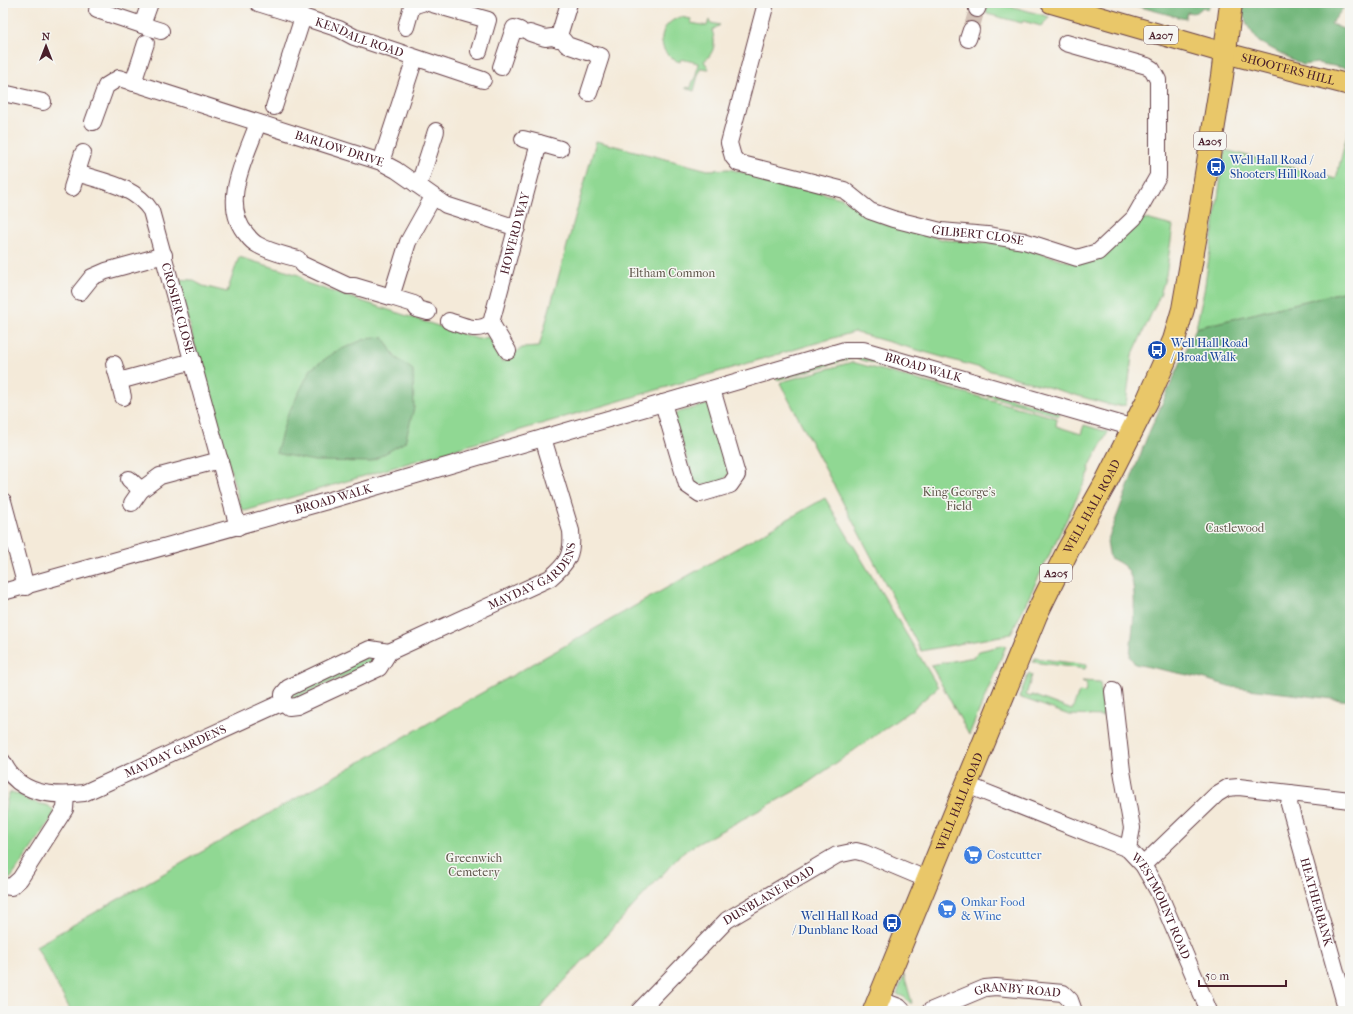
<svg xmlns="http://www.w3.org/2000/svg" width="1353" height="1014" viewBox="0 0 1353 1014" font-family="'IM FELL French Canon',serif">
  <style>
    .green { fill: #90d893; stroke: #6d7c5f }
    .forest { fill: #74b87d; stroke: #5f6c54 }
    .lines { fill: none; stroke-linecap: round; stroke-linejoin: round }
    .minor-tunnel { stroke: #d2c1b6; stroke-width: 16; stroke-dasharray: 16 8; stroke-linecap: butt }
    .minor-casing { stroke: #643d45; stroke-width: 18 }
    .major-casing { stroke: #643d45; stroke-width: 22 }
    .highway-casing { stroke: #643d45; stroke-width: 24 }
    .minor { stroke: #fff; stroke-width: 16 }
    .major { stroke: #e9c769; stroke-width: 20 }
    .highway { stroke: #e9c769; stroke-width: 22 }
    .labels { text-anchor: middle; stroke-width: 3; stroke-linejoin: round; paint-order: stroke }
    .shield { fill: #f6f6f2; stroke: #7e6067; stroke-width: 1 }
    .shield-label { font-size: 11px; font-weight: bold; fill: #4a1f2b }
    .street-label { font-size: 12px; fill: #4a1f2b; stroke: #f6f6f2 }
    .transit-label { font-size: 12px; fill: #164399; stroke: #f6f6f2; text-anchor: start }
    .park-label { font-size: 12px; fill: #5f564a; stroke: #f6f6f2 }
    .shop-label { font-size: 12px; fill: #366cbe; stroke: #f6f6f2; text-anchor: start }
  </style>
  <rect width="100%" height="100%" fill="#f6f6f2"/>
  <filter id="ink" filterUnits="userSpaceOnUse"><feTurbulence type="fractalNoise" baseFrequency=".025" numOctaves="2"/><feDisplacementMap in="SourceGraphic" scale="8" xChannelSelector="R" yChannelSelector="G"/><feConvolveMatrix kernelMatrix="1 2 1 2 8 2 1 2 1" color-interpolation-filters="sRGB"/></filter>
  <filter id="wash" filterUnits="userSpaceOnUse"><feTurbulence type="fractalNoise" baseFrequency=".012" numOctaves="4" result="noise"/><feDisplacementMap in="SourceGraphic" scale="16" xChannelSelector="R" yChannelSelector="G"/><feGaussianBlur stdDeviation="0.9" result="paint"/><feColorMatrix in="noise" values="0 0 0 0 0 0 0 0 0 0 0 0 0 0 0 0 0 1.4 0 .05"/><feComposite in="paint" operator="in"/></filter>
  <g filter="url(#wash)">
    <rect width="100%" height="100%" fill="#f4ead9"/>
    <path class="green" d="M988 3H999L1050 17 1041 26 1023 21 1022 23 987 14 986 11Z
      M681 17 691 19V23L707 26 709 20 711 23 720 25 712 30C716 42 715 53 704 61L709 69 700 68 694 91 685 88 686 87 691 88 693 80H695L698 63 681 59 680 62C655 55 656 23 681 17Z
      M1350 122V290L1196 328 1204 291 1225 150 1336 179Z
      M596 141 708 170 729 169 841 198 885 224 945 240 1010 244 1077 264 1142 218 1173 226 1166 275 1160 295 1132 356 1126 405 1114 406 854 332 245 511 241 508 176 279 192 280 203 286 227 292 239 257 299 275 306 283 478 339 489 337 502 362 522 348 539 347Z
      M853 355 1060 412 1059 416 858 359 853 358 777 380 776 376Z
      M852 362 1057 418 1056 426 1081 434 1084 425 1108 432 1089 467 1090 471 1011 634 921 651 780 383 781 382Z
      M709 404 730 473 720 484 696 486 673 417 679 412Z
      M825 498 938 687 914 708 802 787 684 851 545 1002 540 1011H71L36 946Z
      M1005 645 1006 646 969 735 931 665 974 657 979 651Z
      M373 654 378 660 291 701 289 693Z
      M1035 658 1087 665 1085 669 1033 662Z
      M1029 673 1032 675 1026 695 1031 697 1032 695 1072 710 1079 692 1085 693 1087 684 1082 681 1100 682 1104 716 1069 715 1019 697Z
      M11 792 18 794 30 801 49 806 54 812 53 817 11 878 8 879 3 875C3 861 1 800 11 792Z
      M904 975 912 1003H910L904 997 897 994Z"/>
    <path class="forest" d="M1126 3H1210L1208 10 1203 7C1198 12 1194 14 1187 12L1185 19Z
      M1243 3H1347L1331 24 1350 32V69L1317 63 1303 65 1259 42 1249 28 1243 15Z
      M1350 290V701L1232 687 1202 678 1135 664 1130 657C1131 634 1142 582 1124 566 1120 563 1115 560 1110 558L1107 542 1147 437 1196 328Z
      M383 337 395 357 413 370 414 408 405 442 370 462 314 461 276 453 287 416 311 369 335 352 365 339Z"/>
  </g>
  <g filter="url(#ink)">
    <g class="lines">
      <path class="minor-tunnel" d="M971 30 977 9"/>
      <defs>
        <g id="minor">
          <path d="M150 3 142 25 161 31"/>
          <path d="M258 3 303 17 274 107"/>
          <path d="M429 3 488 20 479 51"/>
          <path id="s1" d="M766 3 729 143 733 157 738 163 844 190 870 211 893 219 941 231 987 235 1024 241 1077 258 1098 252 1134 218 1158 176V80L1152 69 1147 66 1066 43"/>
          <path d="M977 9 979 3"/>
          <path d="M97 10 142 25"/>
          <path id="s2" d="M303 17 339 29 354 37 483 80"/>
          <path d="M406 27 412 6 422 3"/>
          <path d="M530 33 545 38 552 37 563 40 567 45 587 52"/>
          <path d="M558 39 569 3"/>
          <path d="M968 39 971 30"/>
          <path d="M501 67 514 28 520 30"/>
          <path d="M133 83 146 43"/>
          <path d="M3 93 43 102"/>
          <path d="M589 93 601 56 596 55"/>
          <path id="s3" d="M93 122 106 86 119 78 381 162 396 170 446 205 517 228"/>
          <path d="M258 123C246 157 219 204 247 235 250 239 254 243 258 245 270 252 285 255 298 259"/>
          <path d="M523 139 539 143"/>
          <path d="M381 162 415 58"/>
          <path id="s4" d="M77 173C104 182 135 186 151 211L238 527"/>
          <path d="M416 184 421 178 436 131"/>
          <path d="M72 188 83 153"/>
          <path d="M303 265 348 286H354L391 297"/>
          <path d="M80 292 92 277 106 271 164 255"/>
          <path d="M428 312 417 309 414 304 391 297 408 242 433 197"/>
          <path id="s5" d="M449 321C464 326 477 333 491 323L539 143 560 149"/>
          <path d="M491 323 508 351"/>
          <path d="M114 364 119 381"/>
          <path d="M123 397 119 381 193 361"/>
          <path d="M663 403 687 485 700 494 730 485 737 475 712 389"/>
          <path d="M129 479 141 490"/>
          <path d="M3 501 26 587"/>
          <path d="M132 503 141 490 160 476 220 460"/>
          <path id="s6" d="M3 592 327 501 845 350H863L1134 428"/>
          <path d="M1113 691 1122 771 1132 828 1128 849"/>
          <path id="s7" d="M283 702 289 707 297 706 379 668 389 652 550 578C568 563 573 554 571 531L543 438"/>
          <path d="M283 702V694L288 688 370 649 389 652"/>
          <path id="s8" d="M3 762C18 795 53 797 84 793L283 702"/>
          <path id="s9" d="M967 785 1128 849 1143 865 1158 891 1209 1011"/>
          <path id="s10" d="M1291 793 1289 804 1347 1011"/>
          <path d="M1143 865 1217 794 1227 788 1239 787 1350 800"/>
          <path d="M3 886 11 887 20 879 65 809 66 795"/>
          <path d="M878 999 899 1007 903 1011"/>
          <path id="s11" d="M639 1011 727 920 837 855 856 851 864 853 926 879"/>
          <path id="s12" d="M930 1011 985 988 996 987 1063 993 1070 1000 1074 1011"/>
        </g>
        <g id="major">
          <path id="s13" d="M1051 3 1225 53 1350 85"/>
        </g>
        <g id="highway">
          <path id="s14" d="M874 1011 1036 615 1068 550 1106 482 1148 399 1174 340 1183 309 1197 229 1222 76 1231 3"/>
        </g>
      </defs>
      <use href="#minor" class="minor-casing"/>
      <use href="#major" class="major-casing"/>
      <use href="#highway" class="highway-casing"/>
      <use href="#minor" class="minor"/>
      <use href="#major" class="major"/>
      <use href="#highway" class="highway"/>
    </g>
  </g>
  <defs>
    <symbol id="bus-disc" viewBox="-11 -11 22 22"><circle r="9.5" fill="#1a4fb4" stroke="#f6f6f2"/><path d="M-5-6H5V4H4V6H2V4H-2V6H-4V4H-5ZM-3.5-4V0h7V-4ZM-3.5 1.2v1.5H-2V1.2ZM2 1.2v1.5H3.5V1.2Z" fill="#fff"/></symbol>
    <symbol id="supermarket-disc" viewBox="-11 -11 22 22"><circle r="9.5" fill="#3f7fe0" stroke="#f6f6f2"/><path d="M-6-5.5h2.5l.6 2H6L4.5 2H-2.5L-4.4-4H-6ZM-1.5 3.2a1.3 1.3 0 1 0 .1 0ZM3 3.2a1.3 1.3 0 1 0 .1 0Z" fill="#fff"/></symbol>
  </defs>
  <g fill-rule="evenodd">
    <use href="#bus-disc" x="1205" y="156" width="22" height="22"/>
    <use href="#bus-disc" x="1146" y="339" width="22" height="22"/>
    <use href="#supermarket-disc" x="962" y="844" width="22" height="22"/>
    <use href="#supermarket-disc" x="936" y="898" width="22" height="22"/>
    <use href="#bus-disc" x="881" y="912" width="22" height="22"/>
  </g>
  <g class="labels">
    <g class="shield">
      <rect x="1144" y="26" width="34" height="18" rx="3"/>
      <rect x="1194" y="132" width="32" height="18" rx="3"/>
      <rect x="1040" y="564" width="32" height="18" rx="3"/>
    </g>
    <g class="shield-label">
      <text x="1161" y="39">A207</text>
      <text x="1210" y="145">A205</text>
      <text x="1056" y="577">A205</text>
    </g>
    <g class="street-label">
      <text dy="4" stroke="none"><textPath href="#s2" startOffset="60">KENDALL ROAD</textPath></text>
      <text dy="4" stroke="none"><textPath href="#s13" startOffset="246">SHOOTERS HILL</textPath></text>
      <text dy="4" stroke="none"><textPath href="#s3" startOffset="285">BARLOW DRIVE</textPath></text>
      <text dy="4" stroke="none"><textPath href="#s5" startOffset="137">HOWERD WAY</textPath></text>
      <text dy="4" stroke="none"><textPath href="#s1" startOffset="421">GILBERT CLOSE</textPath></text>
      <text dy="4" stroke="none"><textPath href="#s4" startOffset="186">CROSIER CLOSE</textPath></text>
      <text dy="4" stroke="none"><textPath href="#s6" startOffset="957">BROAD WALK</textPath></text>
      <text dy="4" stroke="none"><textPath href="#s6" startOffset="343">BROAD WALK</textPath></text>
      <text dy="4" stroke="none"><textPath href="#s14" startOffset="550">WELL HALL ROAD</textPath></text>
      <text dy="4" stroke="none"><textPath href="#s7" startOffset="290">MAYDAY GARDENS</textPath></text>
      <text dy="4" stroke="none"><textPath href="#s8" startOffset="194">MAYDAY GARDENS</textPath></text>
      <text dy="4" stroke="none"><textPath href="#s14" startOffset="226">WELL HALL ROAD</textPath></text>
      <text dy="4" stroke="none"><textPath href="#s11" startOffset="175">DUNBLANE ROAD</textPath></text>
      <text dy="4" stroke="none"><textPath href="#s10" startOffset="113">HEATHERBANK</textPath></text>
      <text dy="4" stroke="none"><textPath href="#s9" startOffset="240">WESTMOUNT ROAD</textPath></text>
      <text dy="4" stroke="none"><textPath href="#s12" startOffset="92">GRANBY ROAD</textPath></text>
    </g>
    <g class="transit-label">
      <text x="1230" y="164">Well Hall Road /<tspan x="1230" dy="14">Shooters Hill Road</tspan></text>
      <text x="1171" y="347">Well Hall Road<tspan x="1171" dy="14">/ Broad Walk</tspan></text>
      <text x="878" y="920" text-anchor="end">Well Hall Road<tspan x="878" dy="14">/ Dunblane Road</tspan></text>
    </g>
    <g class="park-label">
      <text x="672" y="277">Eltham Common</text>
      <text x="959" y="496">King George's<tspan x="959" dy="14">Field</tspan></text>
      <text x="1235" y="532">Castlewood</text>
      <text x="474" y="862">Greenwich<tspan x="474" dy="14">Cemetery</tspan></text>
    </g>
    <g class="shop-label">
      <text x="987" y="859">Costcutter</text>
      <text x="961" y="906">Omkar Food<tspan x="961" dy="14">&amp; Wine</tspan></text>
    </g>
  </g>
  <rect width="1353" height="1014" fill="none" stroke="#f6f6f2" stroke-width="16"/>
  <g transform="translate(46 46)" stroke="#f6f6f2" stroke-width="3" paint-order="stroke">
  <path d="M0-3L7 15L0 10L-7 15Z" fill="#4a1f2b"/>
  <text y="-6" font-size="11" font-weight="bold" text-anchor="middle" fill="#4a1f2b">N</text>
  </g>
  <path d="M1199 980v6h87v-6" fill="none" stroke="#4a1f2b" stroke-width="2"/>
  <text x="1205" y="980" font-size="12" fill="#4a1f2b" stroke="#f6f6f2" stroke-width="3" paint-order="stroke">50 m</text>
</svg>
